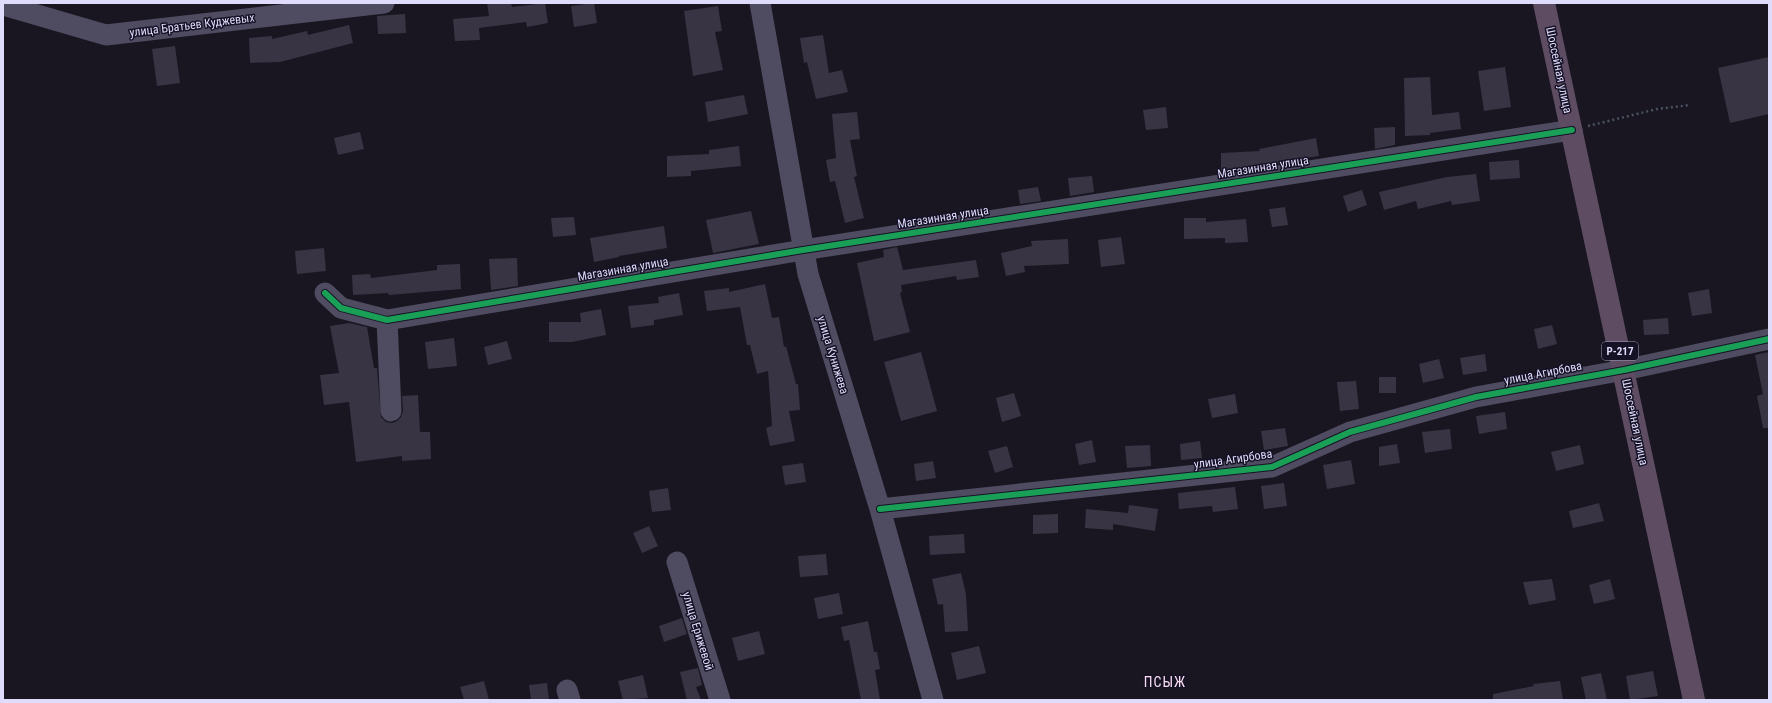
<svg xmlns="http://www.w3.org/2000/svg" width="1772" height="703" viewBox="0 0 1772 703" font-family="'Roboto Condensed',sans-serif">
  <style>
    .building { fill: #383443 }
    .lines { fill: none; stroke-linecap: round; stroke-linejoin: round }
    .path { stroke: #49525f; stroke-width: 2.5; stroke-dasharray: 2 3; stroke-linecap: butt }
    .minor { stroke: #4f4c61; stroke-width: 21 }
    .highway { stroke: #5e4d62; stroke-width: 22 }
    .cycleway-casing { stroke: #161226; stroke-width: 8 }
    .cycleway { stroke: #1a9f57; stroke-width: 6 }
    .labels { text-anchor: middle; stroke-width: 3; stroke-linejoin: round; paint-order: stroke }
    .shield { fill: #161226; stroke: #a39fbb; stroke-width: 1 }
    .shield-label { font-size: 11px; font-weight: bold; fill: #dfdbfb }
    .street-label { font-size: 12px; fill: #dfdbfb; stroke: #161226 }
    .quarter-label { font-size: 14px; letter-spacing: 1px; fill: #fbddf0; stroke: #161226 }
  </style>
  <rect width="100%" height="100%" fill="#191622"/>
  <path class="building" d="M487 3H511L512 7 545 3 548 23 527 27 526 22 479 28 480 40 455 41 453 19 489 16Z
    M594 3 597 23 574 27 571 6Z
    M718 6 722 31 715 32 723 70 693 76 684 11Z
    M405 14 406 33 378 34 377 16Z
    M349 25 353 43 280 62 250 63 249 38 272 36V39L307 31 308 35Z
    M823 35 829 73 842 70 848 92 816 99 807 62 804 63 800 38Z
    M175 46 180 83 157 86 152 49Z
    M1769 57V114L1730 123 1718 68Z
    M1505 67 1511 107 1484 111 1478 71Z
    M1430 77 1432 115 1459 112 1461 129 1430 133V135L1405 136 1404 78Z
    M744 95 748 114 708 122 705 102Z
    M1166 107 1168 128 1146 130 1143 110Z
    M857 112 860 139 850 140 857 176 854 177 864 218 845 223 835 181 830 182 826 160 836 158 832 114Z
    M1395 127V145L1375 149 1374 128Z
    M360 132 364 149 338 155 334 138Z
    M1316 138 1319 156 1283 161 1284 163 1221 171V153L1260 151 1259 149Z
    M739 146 741 166 691 171V176L667 177V156L709 154V150Z
    M1519 160 1520 178 1490 180 1489 162Z
    M1476 174 1480 201 1452 205 1451 201 1418 209 1416 201 1384 210 1379 192 1447 177Z
    M1092 176 1094 192 1070 196 1068 178Z
    M1038 187 1041 201 1020 204 1018 190Z
    M1362 190 1367 205 1348 212 1343 196Z
    M1285 207 1288 225 1272 227 1269 209Z
    M751 211 759 244 713 253 706 220Z
    M574 217 576 235 553 237 551 218Z
    M1184 218H1206V222L1246 219 1248 242 1225 243V238L1184 239Z
    M664 226 667 248 619 256V257L594 262 590 238Z
    M1121 237 1125 264 1101 267 1098 240Z
    M1068 239 1069 264 1024 266 1025 272 1006 276 1001 253 1032 246 1031 241Z
    M897 247 903 270 976 260 979 277 957 280 956 276 901 285 902 292 900 293 910 332 874 341 857 263 884 257 883 250Z
    M324 248 326 271 297 274 295 251Z
    M517 258 518 286 491 290 489 259Z
    M460 264 461 289 389 295 388 293 353 295 352 275 370 274 371 278 437 270V265Z
    M765 284 772 318 779 317 784 347 786 346 796 384H798L800 410 789 411 795 441 770 446 766 428 772 426 768 371 757 374 750 345H747L740 307 707 311 704 291 729 288V292Z
    M1709 289 1712 313 1692 316 1688 293Z
    M679 293 683 315 654 320V325L631 328 628 306 659 303 658 297Z
    M601 309 606 335 572 342H549V322H581L580 313Z
    M1668 318 1669 334 1644 335 1643 320Z
    M349 323 367 327 374 368H377L381 417 386 422 392 423 397 421 401 417 403 411 402 396 418 395 420 432H430L431 459 402 461V456L356 462 349 402 324 405 320 375 339 373 330 326Z
    M1552 325 1557 344 1538 349 1534 329Z
    M454 338 457 366 428 369 425 342Z
    M507 341 512 359 488 365 484 347Z
    M921 352 937 411 901 421 884 362Z
    M1769 352V428H1763L1757 396 1763 394 1755 355Z
    M1485 354 1487 371 1463 375 1460 358Z
    M1439 359 1444 378 1423 383 1419 364Z
    M1379 377H1396V393H1379Z
    M1356 381 1359 409 1340 411 1337 382Z
    M1014 393 1021 416 1002 422 996 398Z
    M1235 394 1238 413 1212 418 1208 399Z
    M1505 412 1507 429 1479 434 1476 416Z
    M1285 428 1288 446 1264 450 1261 431Z
    M1450 429 1452 449 1425 453 1422 432Z
    M1092 440 1096 462 1079 465 1075 444Z
    M1200 441 1202 458 1181 460 1180 444Z
    M1397 444 1400 463 1379 466V447Z
    M1150 445 1151 466 1127 468 1125 446Z
    M1580 445 1584 464 1556 471 1551 452Z
    M1007 446 1013 467 995 473 988 451Z
    M1351 460 1355 484 1327 489 1323 465Z
    M933 461 936 478 916 481 914 464Z
    M803 463 806 482 785 485 782 466Z
    M1284 483 1287 506 1264 509 1261 486Z
    M1235 487 1238 509 1213 512 1212 506 1179 509 1178 493Z
    M668 488 671 510 652 512 649 491Z
    M1599 503 1604 521 1573 528 1569 511Z
    M1129 505 1158 509 1155 531 1113 524V530L1085 528 1086 509 1128 513Z
    M1058 514V533L1033 534V515Z
    M649 526 658 546 642 553 633 533Z
    M964 534 965 553 930 555 929 536Z
    M826 554 828 575 800 577 798 556Z
    M961 573 966 594 968 631 945 632 943 604 938 605 932 579Z
    M1552 579 1556 600 1529 605 1523 582Z
    M1610 579 1615 599 1594 604 1589 585Z
    M839 593 843 614 818 619 814 598Z
    M682 618 687 634 664 642 659 626Z
    M868 621 874 652H877L880 669 875 670 880 700H861L849 640 844 641 841 627Z
    M759 631 765 654 738 661 732 638Z
    M979 646 986 673 957 680 951 653Z
    M698 668 702 685 696 687 701 700H687L680 672Z
    M1653 671 1658 696 1630 700 1626 676Z
    M1601 673 1607 700H1586L1581 677Z
    M643 675 648 698 623 700 618 681Z
    M484 681 489 700H464L460 687Z
    M1560 681 1563 700H1493V694L1534 686 1533 684Z
    M547 683 549 700H531L529 685Z"/>
  <g class="lines">
    <path class="path" d="M1588 126 1657 109 1690 105"/>
    <path class="minor" d="M760 3 808 274 880 509 933 700
      M3 5 106 35 384 3
      M325 293 341 308 387 320 803 250 1572 130
      M387 320 391 411
      M880 509 1272 467 1350 432 1476 397 1624 370 1769 339
      M677 562 720 700
      M567 690 570 700"/>
    <path class="highway" d="M1544 3 1694 700"/>
    <defs>
      <path id="cycleway" d="M325 293 341 308 387 320 803 250 1572 130
        M880 509 1272 467 1350 432 1476 397 1624 370 1769 339"/>
    </defs>
    <use href="#cycleway" class="cycleway-casing"/>
    <use href="#cycleway" class="cycleway"/>
  </g>
  <g class="labels">
    <rect class="shield" x="1602" y="342" width="36" height="18" rx="3"/>
    <g class="shield-label">
      <text x="1620" y="355">Р-217</text>
    </g>
    <g class="street-label">
      <text transform="translate(192 25) rotate(-7)" y="4">улица Братьев Куджевых</text>
      <text transform="translate(1559 70) rotate(78)" y="4">Шоссейная улица</text>
      <text transform="translate(1263 167) rotate(-9)" y="4">Магазинная улица</text>
      <text transform="translate(943 217) rotate(-9)" y="4">Магазинная улица</text>
      <text transform="translate(623 269) rotate(-10)" y="4">Магазинная улица</text>
      <text transform="translate(833 355) rotate(73)" y="4">улица Кунижева</text>
      <text transform="translate(1543 373) rotate(-11)" y="4">улица Агирбова</text>
      <text transform="translate(1635 422) rotate(78)" y="4">Шоссейная улица</text>
      <text transform="translate(1233 459) rotate(-8)" y="4">улица Агирбова</text>
      <text transform="translate(698 631) rotate(73)" y="4">улица Ерижевой</text>
    </g>
    <g class="quarter-label">
      <text x="1165" y="687">ПСЫЖ</text>
    </g>
  </g>
  <rect width="1772" height="703" fill="none" stroke="#dfdbfb" stroke-width="8"/>
</svg>
